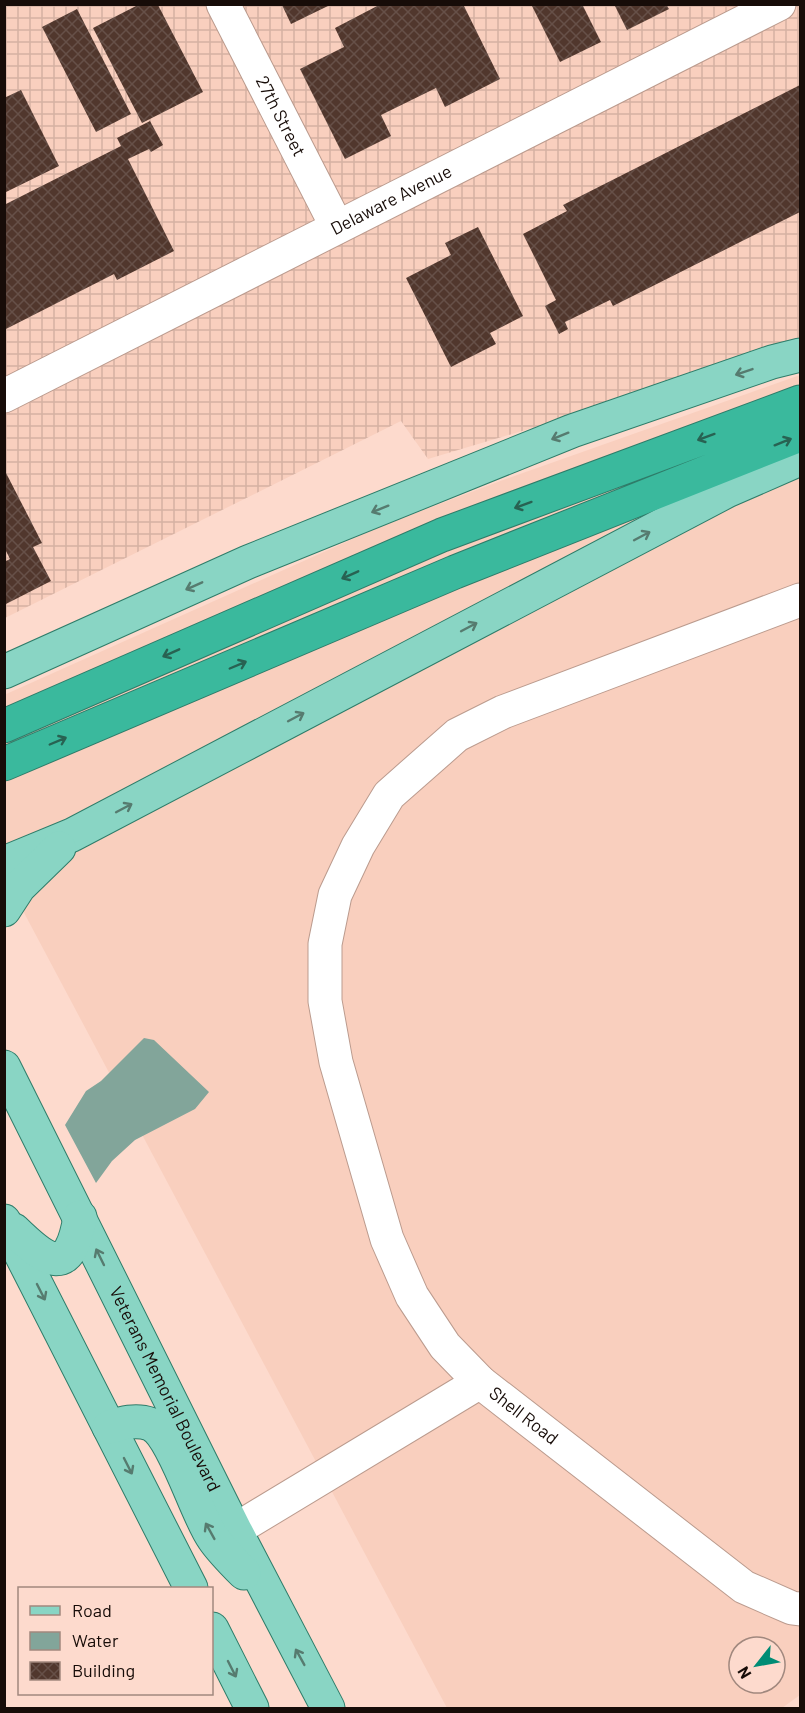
<svg xmlns="http://www.w3.org/2000/svg" width="805" height="1713" viewBox="0 0 805 1713" font-family="Barlow,sans-serif">
  <style>
    .built { fill: #f9cfbe; fill-rule: evenodd }
    .industrial { fill: url(#industrial-grid) }
    .water { fill: #82a59a }
    .building { fill: url(#building-cross-hatch) }
    .lines { fill: none; stroke-linecap: round; stroke-linejoin: round }
    .minor-casing { stroke: #bb9b8e; stroke-width: 35 }
    .major-casing { stroke: #2e7c69; stroke-width: 35 }
    .highway-casing { stroke: #2e7c69; stroke-width: 35 }
    .minor { stroke: #fff; stroke-width: 33 }
    .major { stroke: #89d5c4; stroke-width: 33 }
    .highway { stroke: #3ab99d; stroke-width: 33 }
    .oneway { stroke: #567b6f }
    .oneway2 { stroke: #286252 }
    .labels { text-anchor: middle; stroke-width: 6; stroke-linejoin: round; paint-order: stroke }
    .street-label { font-size: 18px; fill: #170c08; stroke: #fddacd }
  </style>
  <defs>
    <pattern id="industrial-grid" width="8" height="8" patternUnits="userSpaceOnUse" patternTransform="scale(1.5)"><rect width="8" height="8" fill="#f9cfbe"/><path d="M0 4h8M4 0v8" fill="none" stroke="#d5b1a2"/></pattern>
    <pattern id="building-cross-hatch" width="8" height="8" patternUnits="userSpaceOnUse" patternTransform="scale(1.5)"><rect width="8" height="8" fill="#51372d"/><path d="M0 0l8 8M0 8l8-8" fill="none" stroke="#665048"/></pattern>
  </defs>
  <rect width="100%" height="100%" fill="#fddacd"/>
  <path class="built" d="M800 375V1695L782 1708H447L5 877 4 695 384 525 503 480ZM739 1647H775V1683H739Z"/>
  <path class="industrial" d="M5 5H800V348L428 459 401 421 5 618Z"/>
  <path class="water" d="M144 1038 154 1040 209 1092 195 1109 135 1140 112 1161 96 1183 65 1125 86 1091 101 1081Z"/>
  <path class="building" d="M381 4H463L500 79 445 107 436 88 381 115 391 136 345 159 300 69 344 47 335 28Z
    M531 4H582L601 42 560 62Z
    M614 4H666L669 9 627 30Z
    M138 5H158L203 92 142 123 93 28Z
    M282 5H330L291 24Z
    M77 9 131 114 96 132 42 27Z
    M800 85V212L613 306 610 300 565 322 568 329 559 334 545 306 556 300 523 234 567 211 563 205Z
    M21 90 59 166 4 193V98Z
    M150 121 163 145 151 152 149 149 128 159 174 251 117 280 114 274 4 330V205L121 146 117 138Z
    M478 227 523 316 490 333 496 344 451 367 406 278 451 255 445 243Z
    M4 469 42 543 33 547 51 581 4 605V562L10 559 4 547Z"/>
  <g class="lines">
    <defs>
      <g id="minor">
        <path id="s1" d="M223 4 337 227"/>
        <path id="s2" d="M4 396 779 4"/>
        <path id="s3" d="M800 600 503 712 457 735 389 795 358 846 335 895 325 944V1001L336 1062 387 1239 412 1296 445 1346 480 1382 744 1587 792 1608 800 1609"/>
        <path d="M235 1530 480 1382"/>
      </g>
      <g id="major">
        <path d="M4 672 248 562 572 431 772 362 800 355"/>
        <path d="M4 863 72 835 727 491 800 459"/>
        <path d="M4 910 19 887 59 848"/>
        <path id="s4" d="M4 1067 235 1530 328 1708"/>
        <path d="M4 1221 191 1588"/>
        <path d="M14 1230C48 1263 70 1278 80 1217"/>
        <path d="M109 1427C122 1423 136 1419 150 1424 174 1434 196 1515 213 1538 221 1550 233 1562 244 1573"/>
        <path d="M212 1629 252 1708"/>
      </g>
      <path id="highway" d="M4 726 442 535 800 402
        M4 764 455 572 800 435"/>
    </defs>
    <use href="#minor" class="minor-casing"/>
    <use href="#major" class="major-casing"/>
    <use href="#highway" class="highway-casing"/>
    <use href="#minor" class="minor"/>
    <use href="#major" class="major"/>
    <use href="#highway" class="highway"/>
  </g>
  <defs><path id="oneway-shaft" d="M-6 0H5M1.5-3L5.5 0L1.5 3" fill="none" stroke-width="1.6" stroke-linecap="round" stroke-linejoin="round" transform="scale(1.5)"/></defs>
  <g class="oneway">
    <use href="#oneway-shaft" transform="translate(744 372) rotate(161)"/>
    <use href="#oneway-shaft" transform="translate(560 436) rotate(158)"/>
    <use href="#oneway-shaft" transform="translate(380 509) rotate(158)"/>
    <use href="#oneway-shaft" transform="translate(642 536) rotate(-28)"/>
    <use href="#oneway-shaft" transform="translate(194 586) rotate(156)"/>
    <use href="#oneway-shaft" transform="translate(469 627) rotate(-28)"/>
    <use href="#oneway-shaft" transform="translate(296 717) rotate(-28)"/>
    <use href="#oneway-shaft" transform="translate(124 808) rotate(-28)"/>
    <use href="#oneway-shaft" transform="translate(100 1257) rotate(-116)"/>
    <use href="#oneway-shaft" transform="translate(41 1292) rotate(63)"/>
    <use href="#oneway-shaft" transform="translate(128 1466) rotate(63)"/>
    <use href="#oneway-shaft" transform="translate(210 1531) rotate(-119)"/>
    <use href="#oneway-shaft" transform="translate(300 1657) rotate(-119)"/>
    <use href="#oneway-shaft" transform="translate(232 1669) rotate(63)"/>
  </g>
  <g class="oneway2">
    <use href="#oneway-shaft" transform="translate(706 437) rotate(160)"/>
    <use href="#oneway-shaft" transform="translate(783 442) rotate(-22)"/>
    <use href="#oneway-shaft" transform="translate(523 505) rotate(160)"/>
    <use href="#oneway-shaft" transform="translate(350 575) rotate(156)"/>
    <use href="#oneway-shaft" transform="translate(171 653) rotate(156)"/>
    <use href="#oneway-shaft" transform="translate(238 665) rotate(-23)"/>
    <use href="#oneway-shaft" transform="translate(58 741) rotate(-23)"/>
  </g>
  <g class="labels">
    <g class="street-label">
      <text dy="6" stroke="none"><textPath href="#s1" startOffset="126">27th Street</textPath></text>
      <text dy="6" stroke="none"><textPath href="#s2" startOffset="434">Delaware Avenue</textPath></text>
      <text dy="6" stroke="none"><textPath href="#s4" startOffset="360">Veterans Memorial Boulevard</textPath></text>
      <text dy="6" stroke="none"><textPath href="#s3" startOffset="1154">Shell Road</textPath></text>
    </g>
  </g>
  <rect width="805" height="1713" fill="none" stroke="#170c08" stroke-width="12"/>
  <rect x="18" y="1587" width="195" height="108" fill="#fddacd" stroke="#a1887e" stroke-width="1.5"/>
  <rect x="30" y="1606" width="30" height="9" fill="#89d5c4" stroke="#a1887e" stroke-width="1.5"/>
  <text x="72" y="1617" font-size="18" fill="#170c08">Road</text>
  <rect x="30" y="1632" width="30" height="18" fill="#82a59a" stroke="#a1887e" stroke-width="1.5"/>
  <text x="72" y="1647" font-size="18" fill="#170c08">Water</text>
  <rect x="30" y="1662" width="30" height="18" fill="url(#building-cross-hatch)" stroke="#a1887e" stroke-width="1.5"/>
  <text x="72" y="1677" font-size="18" fill="#170c08">Building</text>
  <g transform="translate(757 1665) rotate(239)"><circle r="28" fill="#fddacd" stroke="#a1887e" stroke-width="1.5"/>
  <path d="M0-4.5L10 22L0 15L-10 22Z" fill="#008c75"/>
  <text y="-9" font-size="16" font-weight="bold" text-anchor="middle" fill="#170c08">N</text>
  </g>
</svg>
